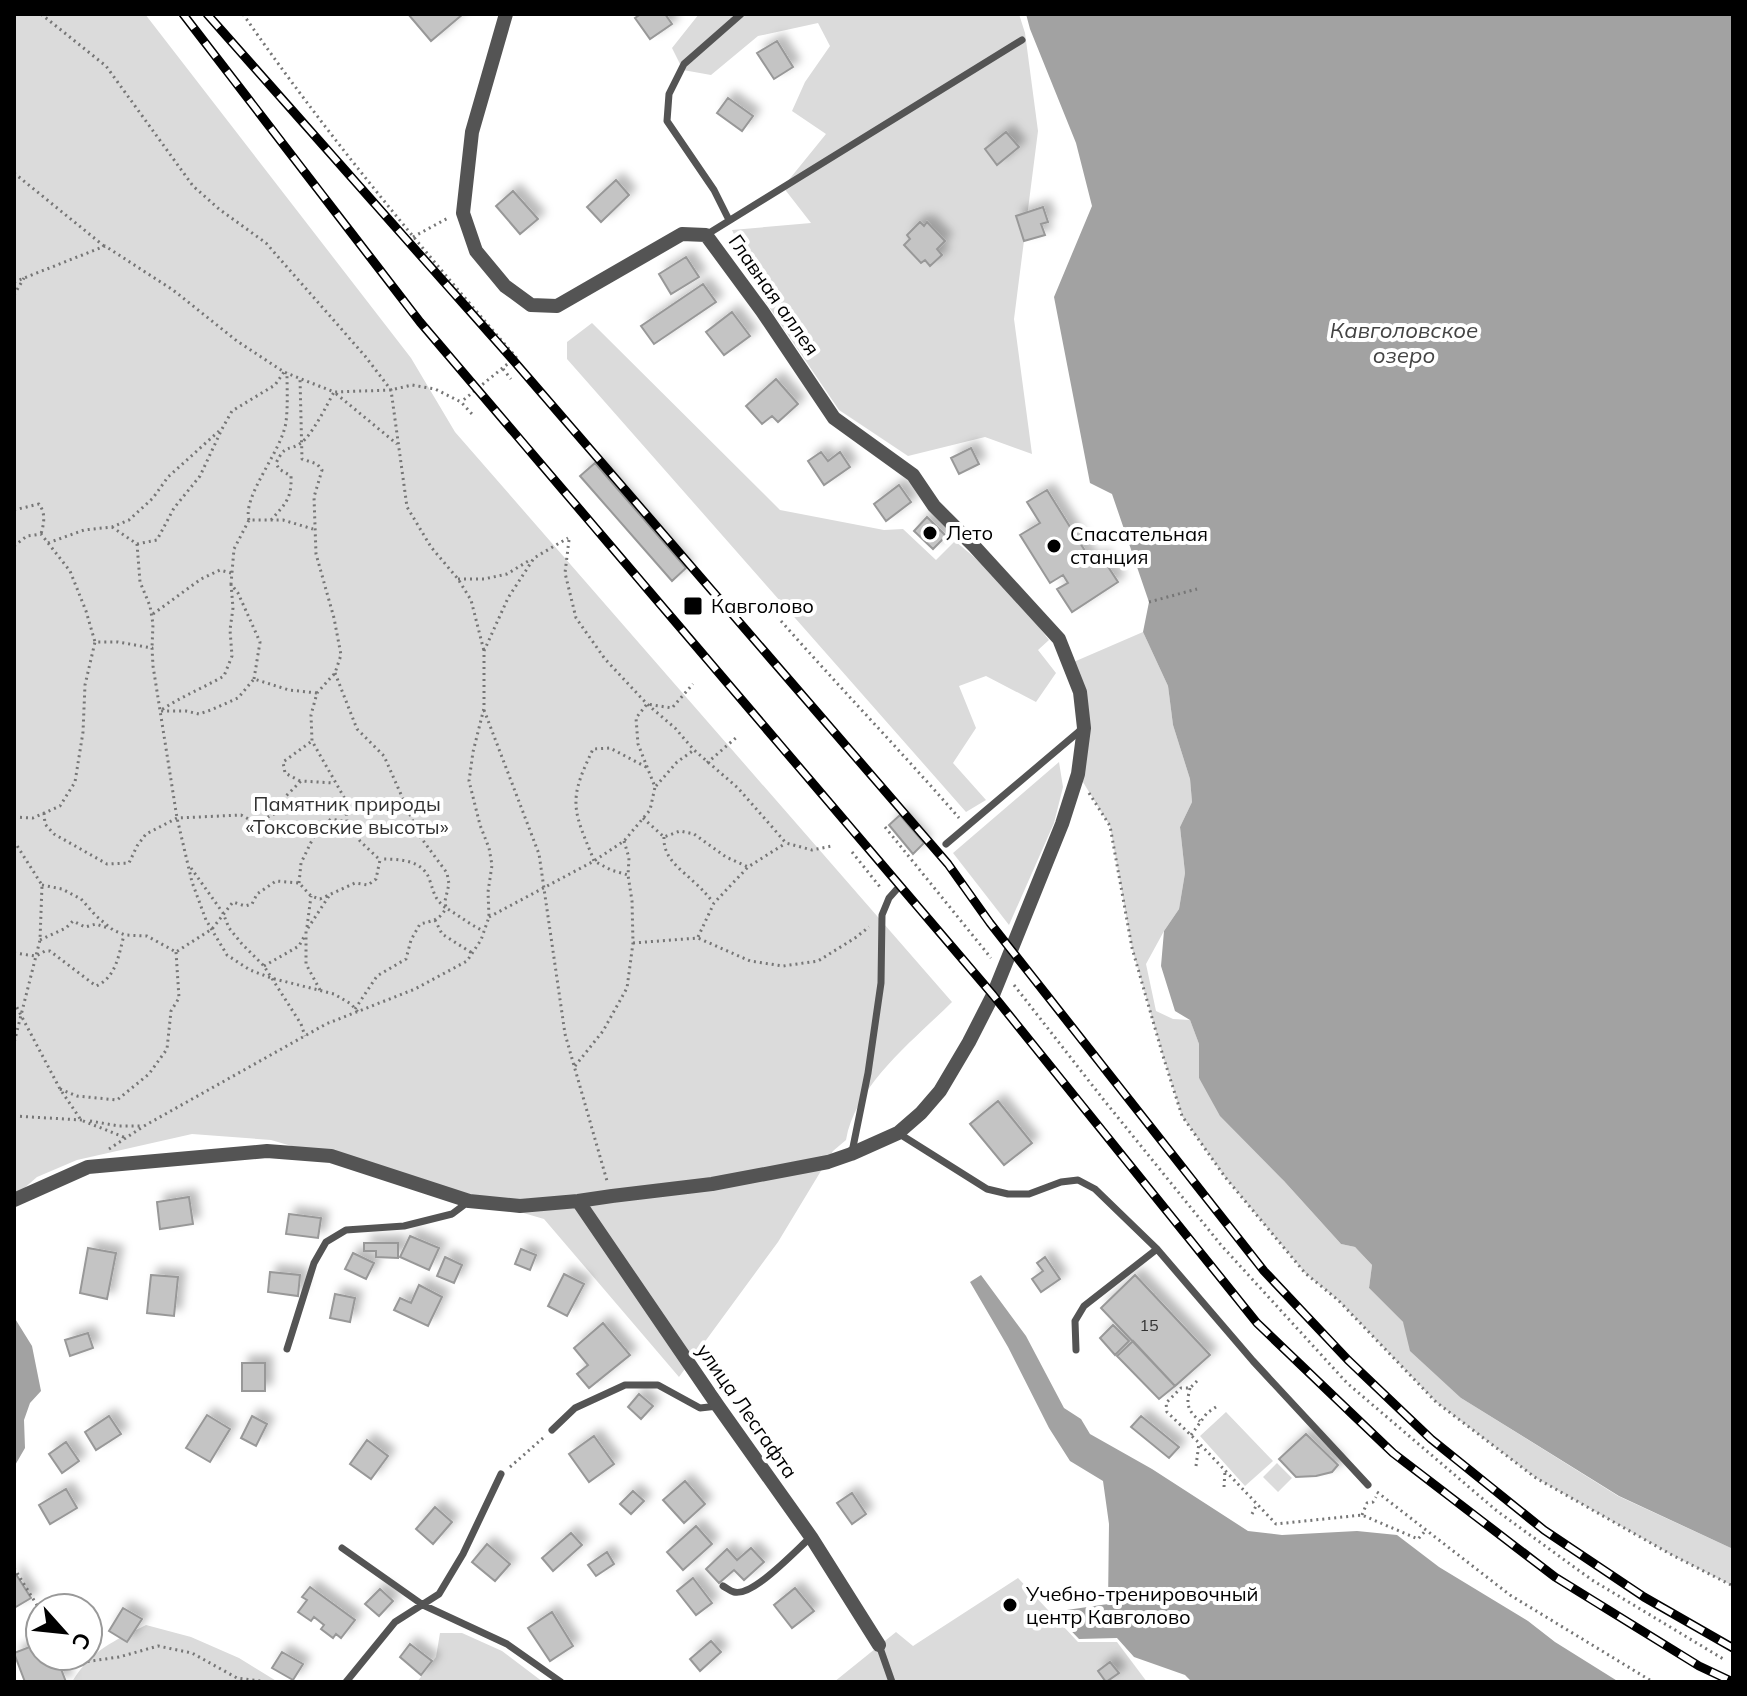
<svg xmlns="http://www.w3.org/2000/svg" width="1747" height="1696" viewBox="0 0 1747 1696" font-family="Mulish,sans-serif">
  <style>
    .green { fill: #dbdbdb }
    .water { fill: #a2a2a2 }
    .building { fill: #c4c4c4; stroke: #989898; stroke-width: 2; filter: url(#shadow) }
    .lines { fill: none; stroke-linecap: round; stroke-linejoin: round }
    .path { stroke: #767676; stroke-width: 3; stroke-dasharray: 2 4; stroke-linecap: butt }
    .lane { stroke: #545454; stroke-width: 7 }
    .street { stroke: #545454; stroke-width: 14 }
    .rail-casing { stroke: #000; stroke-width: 9 }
    .rail { stroke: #fff; stroke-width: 6; stroke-dasharray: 18; stroke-linecap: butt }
    .poi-dot { fill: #000; stroke: #fff; stroke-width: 3 }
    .labels { text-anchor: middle; stroke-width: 8; stroke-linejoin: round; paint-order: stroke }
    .number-label { font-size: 16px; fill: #313131 }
    .street-label { font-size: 20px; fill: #000; stroke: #fff }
    .poi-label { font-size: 20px; fill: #000; stroke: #fff; text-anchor: start }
    .park-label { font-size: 20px; fill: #323232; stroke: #fff }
    .water-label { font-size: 22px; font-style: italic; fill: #434343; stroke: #fff }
  </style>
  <defs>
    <filter id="shadow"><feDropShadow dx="7" dy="-7" stdDeviation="4" flood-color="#0004"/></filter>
  </defs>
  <rect width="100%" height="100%" fill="#fff"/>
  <path class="green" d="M14 14H145L411 358 455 432 952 1002C914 1040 856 1084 846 1140L833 1151 778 1242 679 1377 544 1219 271 1140 192 1134 77 1160 37 1177 14 1197Z
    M699 14H1019L1025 33 1038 131 1014 319 1032 454 985 437 908 456 839 410 765 301 732 230 811 223 783 187 826 134 792 111 805 82 830 46 818 23 758 36 711 75 683 70 672 48Z
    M592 323 780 510 884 530 903 529 936 560 955 541 1005 583 1049 640 1038 650 1056 673 1036 702 986 676 959 686 976 728 953 763 986 800 966 812 567 359V342Z
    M1143 632 1168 686 1173 725 1190 779 1192 802 1180 827 1185 873 1179 909 1164 931 1146 964 1156 1011 1173 1019 1190 1020 1199 1044V1078L1284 1181 1341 1244 1355 1247 1372 1265 1369 1288 1403 1322 1461 1398 1618 1496 1733 1549V1586L1672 1555 1536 1478 1436 1402 1338 1300 1305 1273 1225 1177 1182 1116 1163 1056 1132 948 1110 826 1078 774 1084 728 1069 664Z
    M1059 762 1063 787 1054 823 1009 925 953 853Z
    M1226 1412 1273 1461 1245 1486 1200 1436Z
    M1277 1463 1292 1478 1278 1492 1263 1477Z
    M1018 1578 1078 1642H1117L1147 1682H834L896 1632 913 1646Z
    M146 1625 191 1637 239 1658 278 1682H72C91 1650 114 1641 146 1625Z
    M440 1633H462L502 1651 543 1682H417L436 1657Z"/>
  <path class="water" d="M1026 14H1733V1549L1619 1496 1461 1398 1410 1351 1403 1322 1369 1288 1372 1265 1355 1247 1341 1244 1284 1181 1220 1116 1199 1078V1044L1190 1020 1175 1011 1161 966 1164 931 1179 909 1185 873 1180 827 1192 802 1190 779 1173 725 1168 686 1143 632 1149 602 1112 494 1090 483 1054 297 1092 206 1076 143 1030 29Z
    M981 1275 1026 1336 1064 1408 1081 1419 1090 1434 1152 1469 1248 1531 1282 1535 1357 1531 1397 1535 1439 1567 1528 1621 1555 1642 1619 1682H1192L1185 1675 1134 1657 1117 1638 1079 1639 1053 1612 1108 1604 1109 1524 1103 1481 1070 1461 1049 1428 1008 1347 970 1282Z
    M14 1317 32 1346 41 1391 30 1403 24 1420 25 1448 14 1467Z"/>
  <path class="building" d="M408 14H463L431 41Z
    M641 14H665L672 24 650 39 635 18Z
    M777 41 793 67 774 79 757 53Z
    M728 98 753 116 742 131 717 113Z
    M1006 132 1019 147 997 165 985 149Z
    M616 180 629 195 601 222 587 207Z
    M513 191 538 219 520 234 496 206Z
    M1043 207 1048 222 1041 224 1045 235 1024 241 1016 216Z
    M920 222 924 226 927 222 945 241 937 249 942 255 930 266 925 260 921 263 904 245 910 239 907 235Z
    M686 257 699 277 671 294 659 274Z
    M703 284 716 302 654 344 641 326Z
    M732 312 750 336 724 355 706 332Z
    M776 379 798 404 778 422 772 416 762 424 746 406Z
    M971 448 979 464 959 474 951 458Z
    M821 452 828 461 840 452 850 467 824 485 808 461Z
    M595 463 686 568 672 581 580 476Z
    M899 485 911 502 886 521 874 504Z
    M1047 490 1092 562 1101 556 1118 582 1072 612 1057 589 1068 583 1063 575 1050 583 1020 535 1040 523 1027 502Z
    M927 517 946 536 933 549 914 531Z
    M900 815 924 843 913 854 889 825Z
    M998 1101 1032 1143 1004 1165 970 1124Z
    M189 1197 193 1224 160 1229 157 1202Z
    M289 1214 321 1218 318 1238 286 1234Z
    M410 1236 439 1248 429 1270 400 1257Z
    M364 1243H398V1258L376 1257V1251H364Z
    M88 1248 116 1253 107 1299 80 1293Z
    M521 1249 536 1255 530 1270 515 1264Z
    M353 1253 374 1263 366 1279 345 1269Z
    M445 1257 462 1265 454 1283 437 1276Z
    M1045 1257 1060 1279 1041 1292 1032 1279 1043 1271 1037 1263Z
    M270 1272 300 1275 298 1296 268 1292Z
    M564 1274 584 1284 567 1316 548 1306Z
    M151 1275 178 1277 174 1316 147 1313Z
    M1135 1275 1210 1355 1175 1386 1101 1308Z
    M419 1285 442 1297 428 1326 394 1310 400 1298 411 1303Z
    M335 1294 355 1298 350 1322 330 1318Z
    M603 1323 630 1355 589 1388 577 1374 588 1365 574 1348Z
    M1113 1325 1129 1341 1115 1355 1100 1338Z
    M88 1333 93 1348 70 1356 65 1340Z
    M1133 1341 1175 1386 1159 1399 1117 1356Z
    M242 1363H265V1391H242Z
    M639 1394 653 1406 641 1419 628 1407Z
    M207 1415 230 1429 210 1462 186 1448Z
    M109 1416 121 1434 96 1450 85 1432Z
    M252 1416 267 1424 256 1446 241 1438Z
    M1141 1416 1179 1447 1169 1458 1131 1427Z
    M1306 1434 1338 1465 1332 1472 1316 1476 1296 1477 1279 1459Z
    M594 1436 614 1464 589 1482 569 1454Z
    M367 1440 388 1456 371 1479 350 1464Z
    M66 1442 79 1461 62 1473 49 1454Z
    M685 1481 705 1504 684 1523 663 1500Z
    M66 1489 77 1508 50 1524 39 1505Z
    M633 1491 644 1501 631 1514 620 1504Z
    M852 1493 866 1514 852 1524 837 1503Z
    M435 1507 452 1522 433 1544 416 1529Z
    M696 1526 712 1544 683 1570 667 1552Z
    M571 1533 582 1545 553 1571 542 1558Z
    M487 1544 510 1564 495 1581 472 1562Z
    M751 1548 764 1562 744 1580 734 1570 719 1583 706 1569 727 1549 737 1560Z
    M607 1552 614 1564 596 1576 588 1565Z
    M14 1571 31 1598 14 1608Z
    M693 1578 712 1603 696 1615 677 1591Z
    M310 1587 355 1620 341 1638 336 1634 333 1638 321 1629 324 1625 314 1617 311 1621 298 1612 307 1600 302 1597Z
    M795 1588 814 1611 792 1628 774 1605Z
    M380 1589 393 1601 379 1616 365 1604Z
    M123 1608 142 1619 127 1642 109 1631Z
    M552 1612 573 1646 550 1661 528 1628Z
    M711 1641 721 1652 700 1671 690 1659Z
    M40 1643V1656H56L66 1682H25L14 1653Z
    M410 1644 432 1661 421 1675 400 1657Z
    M282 1652 303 1664 293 1680 272 1668Z
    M1110 1662 1119 1673 1106 1682 1098 1671Z"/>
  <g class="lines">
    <path class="path" d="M41 14 106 66 193 186 219 209 266 243 365 356 391 390 407 507 431 547 458 579 471 600 484 651
      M243 14C326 134 420 247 516 357L461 402
      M14 173 104 246
      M413 237 448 218
      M14 282 105 246 173 290 237 341 284 372 334 392 391 390 412 385 435 389 461 402 472 414
      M14 295 24 278
      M503 369 511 379
      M14 510 39 504C46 514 44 523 41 534
      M249 520C242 496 282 451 286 422 288 406 287 389 287 372
      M271 520C285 504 292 499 291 476L279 469 276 463C286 443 288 452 301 443 312 435 327 405 334 392L397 444
      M112 527 137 544 140 582 150 606 153 624 152 648
      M569 540 565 573 576 618 605 659 647 704 675 728 694 750 738 788 786 843 812 850 832 846
      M48 543 84 530 112 527 129 520 153 498 168 477 219 431
      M137 544 157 540 174 508 200 476 222 429 232 411 275 385 284 372
      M14 546 27 536 41 534 70 571 86 611 95 642
      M458 579H484L507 574 530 560
      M231 584 233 608 230 630 232 656 224 676C203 688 180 697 160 711H186L199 714 211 710 238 698 254 679 289 690 317 693
      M1149 602 1197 589
      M153 614 201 579 220 570 231 573
      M781 621C840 688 901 751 959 818
      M335 673 357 729 384 756 419 835 447 873 449 884 445 901 446 908C460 916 470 925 484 931
      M254 679 260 642 238 593 231 584 234 549 249 520H283L313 529
      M484 710 539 854 565 1034 607 1181
      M707 763 738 736
      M300 781 285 773 283 762 312 741
      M656 786 677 762 694 750
      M1089 793 1110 826 1132 948 1163 1056 1182 1116 1225 1177 1305 1273 1338 1300 1436 1402 1536 1478 1672 1555 1733 1586
      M44 813 45 824 54 834 107 864 129 863 137 846 146 834 177 818 241 815 256 823 274 814 280 802 301 781 334 783
      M14 817 33 818 60 806 75 782 83 732 85 685 95 642H118L152 648 153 666 177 818 192 882 206 920 227 955 250 970 271 978 334 994 351 1004 358 1012
      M643 818 664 837 680 831 694 834 726 857 748 867
      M885 827 991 958
      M664 837C663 859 681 869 695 883 702 889 707 895 713 902
      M14 841 42 885 40 940 14 1043
      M624 841 629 858 628 875 611 870 594 861C588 844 577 824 576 805 575 785 585 767 593 749L610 748 648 768
      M852 852 880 887
      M191 868 223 913 229 928 242 944 264 966 301 1024 305 1036
      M299 883 301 863 316 832 331 819 347 822
      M42 885 62 889 81 899 96 916 113 930 125 935 147 936 176 952 212 929 233 902 245 906 252 904 257 894 276 881 299 883 311 896 320 899 355 883 368 885 376 879 380 860 360 841 347 822 345 799 312 741 311 715 317 693 335 673 341 655 334 618 316 554 314 497 322 470 317 464 302 459 300 378
      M489 917 594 861 624 841 650 810 655 787 638 744 636 718 647 704 672 708 693 684
      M435 920 442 934 472 953
      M307 927 311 896
      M698 937 714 903 748 867 786 843
      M40 940 66 928 73 921 85 927 96 924 108 928
      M633 943 698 938 750 961 783 966 818 961 855 938 869 927
      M14 953 36 956 45 951H50L96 986C116 978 119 954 124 935
      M264 966 299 946 305 935
      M1014 985 1103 1099 1221 1245 1347 1383 1497 1511 1592 1580 1725 1660
      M320 990 306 964V931L329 896
      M14 1002 60 1089 81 1120 126 1138
      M355 1009 377 976 406 959 411 940 420 924C432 921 440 920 446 908 435 900 434 893 430 881 424 860 400 859 381 859
      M575 1066 603 1031 627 988 633 943 632 901 628 875
      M60 1089 77 1096 117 1100 149 1074 167 1049 171 1011 179 998 176 952
      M14 1116 82 1120
      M90 1121 119 1126H142
      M109 1149 144 1126 326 1024 415 989 467 961 481 940 489 917 488 892 492 865 489 848 480 825 469 781 473 752 484 708V651L508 598 534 558 568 538
      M1197 1381 1190 1388H1181L1166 1403 1167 1412 1197 1441 1276 1524 1362 1515 1418 1539 1426 1530
      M1190 1388C1186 1404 1187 1410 1200 1421
      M1191 1435 1207 1413 1219 1405
      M1196 1466 1199 1443
      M510 1467 543 1438
      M1224 1487 1225 1471
      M1377 1492 1510 1595 1653 1682
      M1252 1514 1257 1504
      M1362 1515 1367 1503 1373 1502 1376 1497
      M14 1568 40 1610
      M78 1656 84 1662 119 1657 158 1646 192 1653 237 1678 269 1682"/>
    <path class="lane" d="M729 220 714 190 667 121 669 94 684 64 741 14
      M706 235 1022 40
      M946 844 1082 729
      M898 1133 987 1189 1008 1194H1029L1061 1182 1078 1180 1095 1189 1157 1249 1253 1361 1368 1485
      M852 1152 868 1073 881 983 882 915 889 898 897 889
      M287 1349 314 1263 326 1242 346 1230 404 1226 452 1214 468 1202
      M1076 1350 1075 1321 1084 1306 1157 1249
      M552 1430 575 1408 625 1385H658L700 1408 718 1406
      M342 1548 423 1605 507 1644 561 1682
      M723 1586C727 1588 730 1591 734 1592 753 1597 796 1550 811 1537
      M879 1645 892 1682
      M346 1682 395 1622 439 1594 463 1554 501 1474"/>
    <path class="street" d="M14 1200 88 1167 267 1151 331 1156 469 1201 520 1206 578 1201 612 1196 712 1184 828 1162 851 1154 898 1133 921 1113 940 1091 969 1042 993 995 1062 824 1078 774 1084 728 1080 692 1059 639 974 546 934 506 913 475 834 418 762 311 706 235 682 234 557 306 531 305 505 286 476 251 463 213 472 132 506 14
      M578 1201 718 1406 811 1537 879 1645"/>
    <defs>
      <path id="rail" d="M183 14 420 322 993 995 1257 1323 1393 1453 1555 1577 1699 1666 1733 1682
        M207 14 513 360 948 864 990 923 1264 1271 1348 1360 1431 1439 1544 1530 1644 1597 1733 1648"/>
    </defs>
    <use href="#rail" class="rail-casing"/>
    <use href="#rail" class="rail"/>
  </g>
  <g class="poi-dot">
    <circle cx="930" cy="533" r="8"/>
    <circle cx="1054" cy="546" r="8"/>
    <rect x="683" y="596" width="20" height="20" rx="4"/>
    <circle cx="1010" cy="1605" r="8"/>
  </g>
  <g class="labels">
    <g class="number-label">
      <text x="1149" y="1331">15</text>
    </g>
    <g class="street-label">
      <text transform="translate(774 295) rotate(55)" y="7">Главная аллея</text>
      <text transform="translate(747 1411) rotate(55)" y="7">улица Лесгафта</text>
    </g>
    <g class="poi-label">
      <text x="946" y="540">Лето</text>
      <text x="1070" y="541">Спасательная<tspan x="1070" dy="23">станция</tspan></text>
      <text x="711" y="613">Кавголово</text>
      <text x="1026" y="1601">Учебно-тренировочный<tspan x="1026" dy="23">центр Кавголово</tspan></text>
    </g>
    <g class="park-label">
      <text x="347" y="811">Памятник природы<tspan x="347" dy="23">«Токсовские высоты»</tspan></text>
    </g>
    <g class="water-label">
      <text x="1404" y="338">Кавголовское<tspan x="1404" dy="25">озеро</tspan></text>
    </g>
  </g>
  <rect width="1747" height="1696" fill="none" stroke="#000000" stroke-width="32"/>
  <g transform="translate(64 1632) rotate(117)"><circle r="38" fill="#ffffff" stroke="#999999" stroke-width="2"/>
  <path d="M0-6L14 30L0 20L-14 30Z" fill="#000000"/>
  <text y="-12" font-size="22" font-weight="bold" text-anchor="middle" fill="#000000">С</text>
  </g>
</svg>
